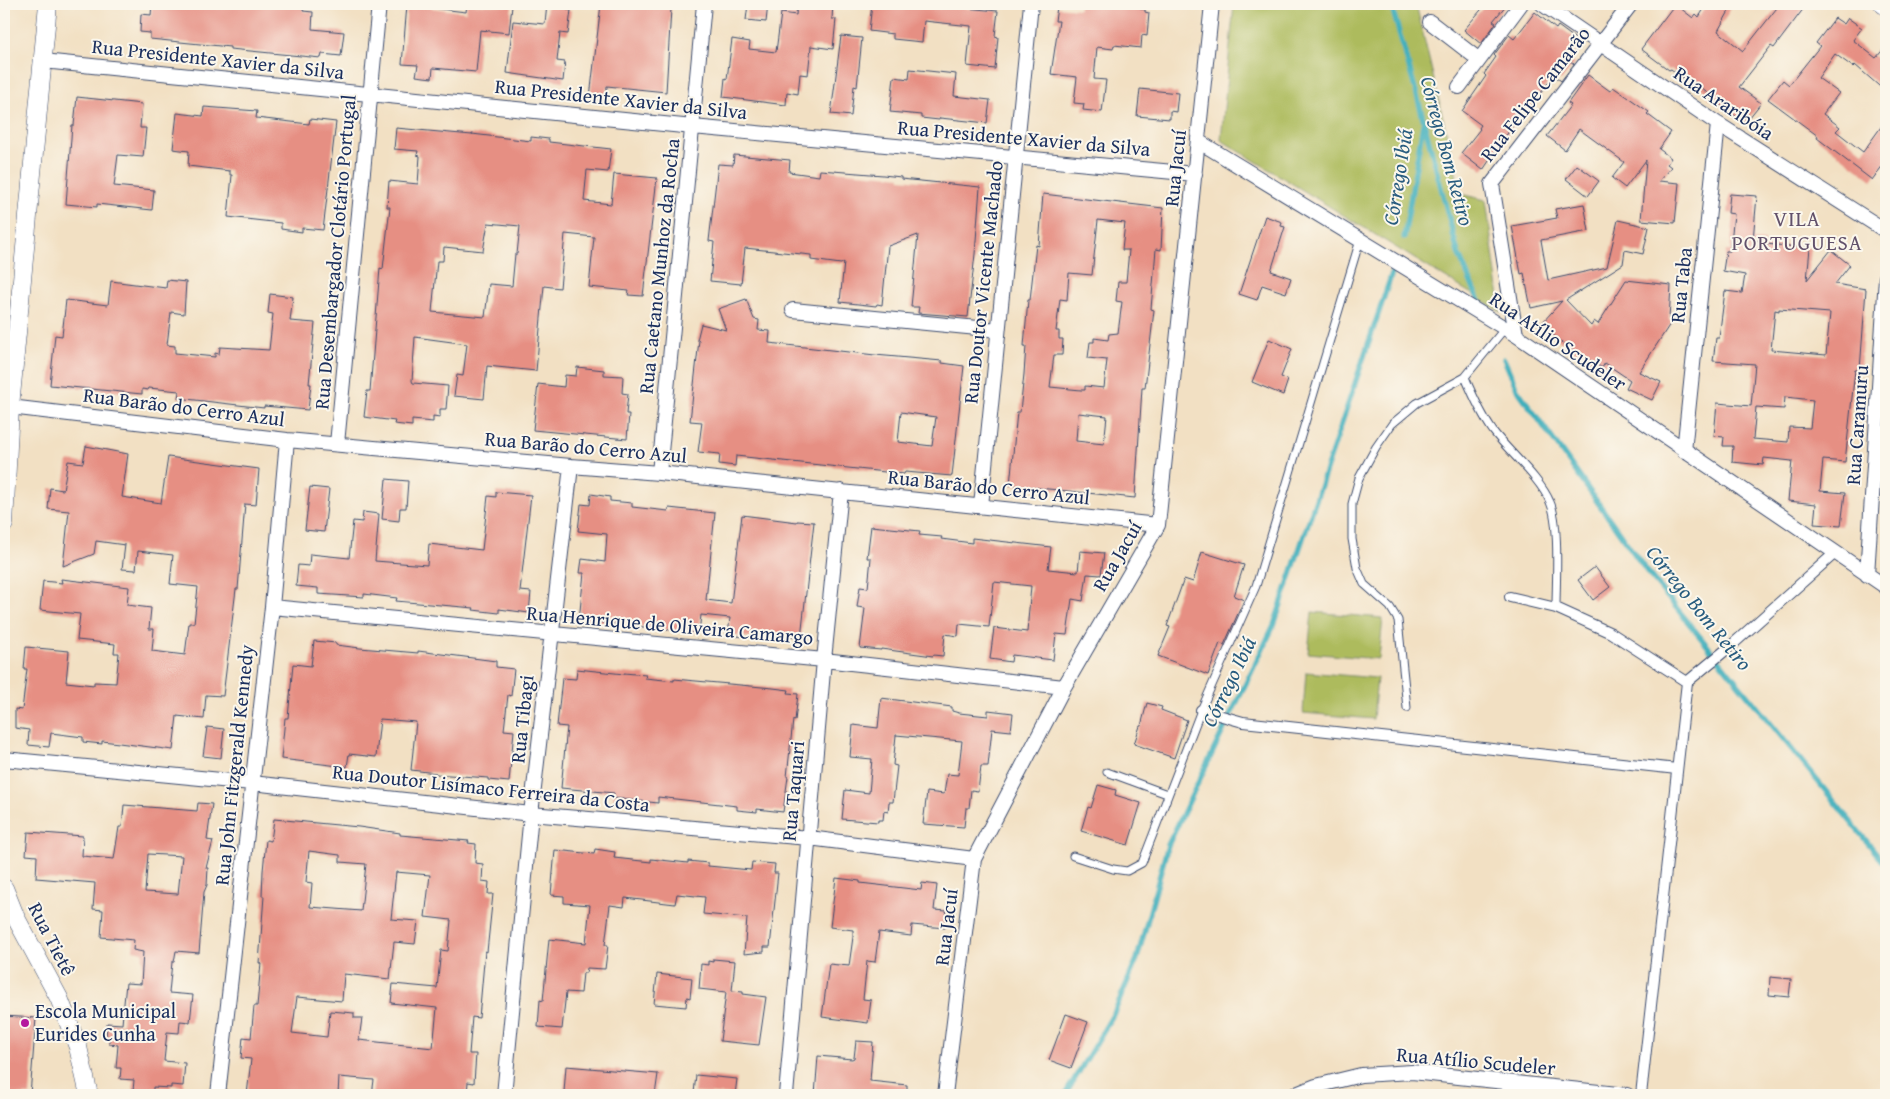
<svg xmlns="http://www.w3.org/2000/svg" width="1890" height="1099" viewBox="0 0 1890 1099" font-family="'Gentium Book Plus',serif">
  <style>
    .green { fill: #adbb5d; stroke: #64755e }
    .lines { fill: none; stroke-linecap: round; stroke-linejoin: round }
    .stream { stroke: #40afbc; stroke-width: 5.5 }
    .building { fill: #e68f83; fill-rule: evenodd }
    .service-casing { stroke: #3b4a6d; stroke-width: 9 }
    .pedestrian-casing { stroke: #3b4a6d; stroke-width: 12 }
    .minor-casing { stroke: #3b4a6d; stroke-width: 16 }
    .tertiary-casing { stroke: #3b4a6d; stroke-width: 19 }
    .service { stroke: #fff; stroke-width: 7 }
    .pedestrian { stroke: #fff; stroke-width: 10 }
    .minor { stroke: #fff; stroke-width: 14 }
    .tertiary { stroke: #fff; stroke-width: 18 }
    .poi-dot { fill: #b5179e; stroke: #fbf7ec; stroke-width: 2 }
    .labels { text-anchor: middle; stroke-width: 4; stroke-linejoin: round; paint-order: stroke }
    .street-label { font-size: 20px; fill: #1b2f5e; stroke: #fbf7ec }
    .poi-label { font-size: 20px; fill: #1b2f5e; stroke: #fbf7ec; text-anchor: start }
    .water-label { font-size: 21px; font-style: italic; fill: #285c7f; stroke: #fbf7ec }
    .neighbourhood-label { font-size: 21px; letter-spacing: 1px; fill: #62516b; stroke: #fbf7ec }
  </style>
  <rect width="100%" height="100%" fill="#fbf7ec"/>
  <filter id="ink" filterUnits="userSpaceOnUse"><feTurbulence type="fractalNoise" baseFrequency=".02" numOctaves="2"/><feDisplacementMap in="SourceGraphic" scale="10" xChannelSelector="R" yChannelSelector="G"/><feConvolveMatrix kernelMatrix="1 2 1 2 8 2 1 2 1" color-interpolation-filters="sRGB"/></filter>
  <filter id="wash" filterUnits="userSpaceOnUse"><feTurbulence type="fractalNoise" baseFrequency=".0096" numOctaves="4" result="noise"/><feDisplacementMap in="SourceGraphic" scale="20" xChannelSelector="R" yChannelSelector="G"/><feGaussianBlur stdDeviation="1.12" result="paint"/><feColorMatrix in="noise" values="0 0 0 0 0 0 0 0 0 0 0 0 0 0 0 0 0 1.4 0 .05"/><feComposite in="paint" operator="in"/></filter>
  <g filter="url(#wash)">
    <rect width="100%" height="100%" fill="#f2e0c3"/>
    <path class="green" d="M1234 4H1416L1461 194 1486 200 1501 312 1221 140Z
      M1312 612 1383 618 1379 659 1308 653Z
      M1306 672 1377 678 1373 719 1303 713Z"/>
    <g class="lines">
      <path class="stream" d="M1391 4 1418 99 1458 253 1480 303
        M1404 238 1423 124
        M1504 359 1517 389 1648 573 1886 865
        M1065 1095 1114 1013 1137 959 1168 845 1274 625 1393 270"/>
    </g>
    <g id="blocks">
      <path class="building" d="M152 4H282L304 6 303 11 313 12 312 29 344 32 341 56 322 54 321 58 230 49V47L150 39V33L140 32 141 14 151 15Z
        M467 4 512 6 509 33 480 30 476 72 433 68 432 78 416 76 418 65 402 64 407 5 466 12Z
        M547 4H567V10H571L568 34 560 33 557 61 565 62 563 81 507 73 513 21 545 24Z
        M601 4H638V6L671 9 666 92 607 86 606 99 590 97Z
        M748 4H768L766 22 746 20Z
        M797 4H833L832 19H836L833 49 811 46 808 75 800 74 798 94 787 92 786 105 723 97 725 78 727 79 732 39 750 42 749 49 776 52 781 13 796 15Z
        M872 4H965V8L998 11 995 36 998 37 995 69 967 66 971 26 924 21 922 42 893 39V34L869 31Z
        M1079 4H1141L1140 9H1145V12L1149 13 1147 36 1142 35 1141 48 1114 45 1113 49 1097 47 1094 79 1106 80 1102 112 1083 110 1084 104 1074 103 1077 77 1051 74 1059 21H1055L1057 7 1079 9Z
        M1486 4H1507L1493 21 1496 23 1481 44 1464 30Z
        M1675 4 1693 18 1696 14 1699 17 1707 4H1733L1718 31 1743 51 1780 4H1807L1774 48 1771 46 1739 87 1761 103 1745 123 1708 97 1710 95 1684 75 1682 78 1671 69 1669 70 1641 49Z
        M1535 12 1556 29 1558 26 1581 43 1569 60 1574 64 1561 81 1554 75 1529 109 1526 106 1483 170 1461 153 1480 129 1479 128 1481 125 1462 111 1486 76 1484 74 1496 57 1494 55 1509 35 1514 39Z
        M1835 18 1844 24 1848 18 1862 28 1853 40 1876 58 1886 46V92L1855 65 1853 67 1835 54 1818 78 1839 93 1823 114 1840 127 1836 131 1863 152 1886 120V161L1872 180 1817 138 1818 136 1768 99 1783 80 1789 85 1820 46 1816 43Z
        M841 36 862 38 857 87 854 86 851 116 831 114Z
        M910 69 956 74 954 96 990 100 987 123 940 118 939 120 921 118V115L890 112 894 77 909 79Z
        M1588 75 1610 91 1613 87 1632 100 1649 112 1647 114 1671 132 1659 149 1671 158 1667 164 1671 167 1659 181 1679 183 1675 223 1641 220 1646 160 1625 188 1612 178 1624 162 1579 129 1565 150 1547 136 1571 105 1568 103Z
        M1140 89 1178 93 1176 112 1170 111V119L1137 116Z
        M77 97 142 104 140 128H146L143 157 118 155 114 186 154 190 152 210 97 204V207L66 204 72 125H74Z
        M204 107 257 111 256 118 309 124 310 119 336 122 323 230 302 228V232L281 229V223L228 217 232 175H230V171L188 166 189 151 173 149 177 113 203 116Z
        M396 128 472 135V134L531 141V137L549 139V142L611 149 608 172 587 170 584 201 611 204 614 174 657 178 643 296 628 295 629 291 589 287 594 237 565 234 560 288 544 286 536 371 487 366 484 399 454 396 457 375 463 376 467 344 415 337 412 381 413 383 448 386 446 409H440V417L433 416V422L412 420V426L394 424 395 421 364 417 367 391H370L380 268 383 269 386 242 390 207H387L389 181 418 184 420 156 417 155 418 151 394 149ZM488 223 520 226 517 254H515L512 286 489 284 485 317 432 312 437 261H443L444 247 483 251Z
        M734 155 790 160 789 172 819 176 820 170 883 175 901 177V179L980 187 975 254 968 317 918 313 919 307H911L918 235 888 246 882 305 877 304 876 306 840 302 844 262 841 264 811 260V255L745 248 741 284 710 281 714 242 709 241 718 164 733 165Z
        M1577 165 1599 181 1588 196 1566 179Z
        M1043 194 1163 208 1161 250 1156 249 1151 309 1154 310 1145 388H1142L1135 498 1010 485 1017 412H1020L1024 374 1026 346H1024L1028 300H1030L1036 245 1039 246ZM1098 220 1125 223 1122 250H1129L1126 282H1118L1116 301 1122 302 1118 333 1109 334 1108 340 1094 338V342H1090L1088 358 1107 360 1104 388 1085 386V390H1081L1050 387 1054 355H1062L1063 339H1059V331H1056L1060 299 1067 300 1069 273 1092 275ZM1078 413 1107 416 1104 444 1076 441Z
        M1730 194 1757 196 1753 240 1765 241V244L1810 248 1807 280 1831 250 1850 265 1835 284 1866 289 1860 370H1855L1845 462 1823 460 1820 491 1845 493 1841 526 1814 524 1816 504 1788 501 1792 461 1764 458 1763 465 1732 462 1733 446H1723L1724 437 1714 436 1717 403 1751 406 1755 364 1713 361 1716 338H1719L1725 291 1742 293 1745 275 1723 271 1726 251H1730L1734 214 1728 213ZM1779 309 1830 313 1826 355 1771 350 1775 310 1779 311ZM1785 397 1813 400 1810 428 1789 427 1788 442 1753 439 1756 407 1784 409Z
        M1584 204 1589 231 1541 240 1548 280 1607 267 1618 220 1649 227 1643 254 1625 250 1623 264 1566 300 1591 326 1594 321 1598 324 1626 280 1671 285 1669 319 1672 321 1639 372 1661 382 1652 400 1626 388 1630 380 1605 363 1602 368 1562 343 1541 324 1562 301 1531 308 1524 273 1521 274 1512 226 1557 218 1555 209Z
        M1265 216 1282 222 1281 226 1285 227 1271 271 1291 278 1286 293 1262 285 1257 300 1239 294Z
        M167 280 186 282 184 314 171 312 167 345 175 346V353L215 357V353L219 354 220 347 269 350 273 314 268 313 270 294 293 297 290 321 315 323 309 384H311L308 410 264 406V408L178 398 179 391 149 388 148 390 142 389V394L50 385 55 335 62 336 66 300 108 305 111 281 166 288Z
        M746 299 754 319 759 320 758 330 770 331 769 343 875 355 942 361V363L964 366 952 476 905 472 904 474 736 456 735 466 719 464 720 454 698 452 702 422 690 421 699 340H697L701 324 726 330 718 309ZM901 412 936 417 932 446 898 442Z
        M1269 339 1292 349 1281 377 1288 380 1283 395 1252 382Z
        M577 367 604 370V375L623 376 622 393 628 394 626 414H629L627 439 533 430 538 384 564 387 565 375 576 376Z
        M86 446 128 454 122 497 161 503 168 457 259 469 256 505 245 504 238 589H236L223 696 206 695 204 719 177 716 173 750 119 743 102 741V744L83 742V737L51 733 49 747 28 745 29 730 15 728V709L22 710 27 669H24L26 647 69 651 66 682 94 685V682L116 683 119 653H114L115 644 77 640 80 614 40 610 43 581 62 583 61 579 129 587 127 605 151 608 149 629H154L152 651 185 655 189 623H194L198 587 170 584 173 555 138 551 136 570 122 569 125 545 96 541 94 554 63 566 69 511 48 509 50 488 63 490 68 461 83 463Z
        M386 479 408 481 406 508H400L399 521 382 519Z
        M310 487 329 489 324 532 305 530Z
        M496 492 531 495 520 591 531 592 529 613 499 609V613L473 610 474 608 396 601 397 598 364 594V597L318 594V588L296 586 298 565 309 566 310 554 349 558 353 521 362 522 363 512 379 514 375 561 427 565 429 544 482 550 488 496 496 497Z
        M591 494 610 497V501L632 503V507L668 511 669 508 715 513 706 600 731 603 742 515 797 522V521L814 522 801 637 781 635 780 641 728 635 730 618 701 615 699 633 579 620 584 573H580L582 559 605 562 607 534 578 531 581 504 590 505Z
        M871 526 920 531 919 535 942 537 941 539 972 543V538L1051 547 1048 569 1078 572 1080 551 1104 553 1101 575 1087 574 1083 601 1072 599 1067 635 1056 634 1053 660 1012 655 1011 662 990 659 994 628 1027 632 1031 586 994 582 989 627 959 624 958 636 945 634 943 656 933 655V656L881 649V650L860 648 865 608 857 607 860 587 868 588 871 558H867Z
        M1202 552 1244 565 1234 596 1244 600 1224 645 1220 643 1208 675 1158 656 1170 627 1167 626 1184 579 1193 582Z
        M1595 567 1610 587 1593 600 1578 580Z
        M314 641 336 643V645L360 648 418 653V651L496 661V667L514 669 511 696 508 695 504 730 514 731 509 782 488 780V778L436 774V773L411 770 416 722 380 719 376 757 349 754 347 767 281 759 285 718H288L293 664 311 666Z
        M577 669 624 674V673L646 675 645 678 674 681V679L773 688 789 690 788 693 798 694 795 721 793 720 787 777H788L783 812 757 809V812L737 810V806L658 797V803L613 798 614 793 561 788 567 727 557 726 562 678 576 679Z
        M881 698 952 707V711L959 713 988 716V710L1013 713 1011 731 992 729 988 766H981L978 791 971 790 969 808H966L964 827 923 824 927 792 944 794 947 774 958 775 962 741 896 735 893 765 897 766 893 802H889L888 812 884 811 883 820H878V822L842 819 845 790 869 793 872 759 850 757 853 725 878 728Z
        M1147 703 1162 707 1161 710 1187 720 1174 758 1134 744 1140 726H1141Z
        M207 727 224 729 221 758 203 756Z
        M1098 785 1116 790 1115 795 1141 803 1128 845 1081 831 1088 807 1091 808Z
        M198 803 212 804 207 840 213 841 206 868H208L207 885 204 892 199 953 176 951 174 962H172L169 993 193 995 190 1022 180 1021 179 1033 167 1032 164 1061 185 1063 183 1086 171 1085V1088L153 1087V1093L133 1091 134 1080 120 1079 121 1068H116L118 1045 109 1044V1038L106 1037 107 1023 122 1024 126 983 141 984 143 952 133 950 134 940 101 937 103 910 93 909 95 883 36 878 37 856 26 855 28 832 83 836 82 856 114 859 119 827H122L124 805 197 811ZM148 854 182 856 178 894 145 892Z
        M274 819 359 827 400 833V835L469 841 468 843 476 844 475 863 483 864 482 881 489 882 488 894H493L487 952 485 951 479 1018 472 1017 469 1054H476L474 1083 468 1082 467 1094 451 1092V1095H372L374 1080 339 1077 338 1095H247L251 1059 241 1058 243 1037 251 1038 254 1006H257L261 963H259L264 896H262L263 871 266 840 271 841ZM309 851 340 855V862L366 864 361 911 310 907 312 883 306 882ZM396 872 430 875 425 917 451 920 448 951 441 950 437 988 393 984 391 1003 437 1008 433 1048 359 1040 362 1018H354V1013L330 1011 327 1037 292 1033 297 997 342 1001 344 974 390 979 394 942 415 944 418 921 391 919Z
        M595 849 615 852 614 858 651 862V859L688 863V861L708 863V866L751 870 752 862 775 864 774 873H778L770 947H764V952L744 954 747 918 703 914 705 897 677 894 675 904 625 898 624 907 610 905 605 945H608L605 969 587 968 586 973H583L581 993 566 992 562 1029 538 1027 540 1000 543 1001 549 939 586 943 590 905 564 903V896L551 895 555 850 594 854Z
        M836 878 860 881V883L921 890 922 883 937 885 934 910 947 911 945 928 912 925 911 936 879 932 875 962 867 961 863 999 871 1000 868 1023 822 1017 829 964 849 966 853 937V930L830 927Z
        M713 959 735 961 732 991 743 992V994L766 997 759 1045 720 1041 726 992 699 989 701 964 708 965V961L713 962Z
        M657 974 692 978 690 998 687 997 686 1007 654 1004Z
        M1770 977 1791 979 1789 997 1769 995Z
        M1066 1014 1088 1022 1071 1068 1049 1060Z
        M4 1016 36 1018 30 1095H4Z
        M856 1041 873 1042 870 1081 907 1085V1095H815L818 1056 852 1059 854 1058Z
        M566 1066 658 1074 655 1095H595L564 1092Z
        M696 1075 737 1079 735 1095 694 1093Z"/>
    </g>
  </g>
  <g filter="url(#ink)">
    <use href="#blocks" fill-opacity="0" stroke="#3b4a6d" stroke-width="1"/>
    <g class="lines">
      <defs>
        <path id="service" d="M1465 377C1473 396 1481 414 1493 431 1509 452 1540 478 1550 502 1560 524 1556 581 1556 608
          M1407 708 1398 620 1390 607 1364 584 1357 568 1352 539V504L1359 478 1376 447 1392 424 1417 403 1465 377 1505 328
          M1107 772 1167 794
          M1073 856 1113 869 1127 871 1142 863 1201 710 1256 586 1360 240"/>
        <path id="pedestrian" d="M1510 597 1556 608 1611 633 1687 682 1733 644 1835 553
          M1201 710 1243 722 1677 769
          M1641 1095 1687 682"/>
        <path id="minor" d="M1542 4 1718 124 1886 231
          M1430 22 1478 59
          M43 61 693 127 1195 174
          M1459 87 1521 4
          M1198 141 1516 335 1886 587
          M793 310 998 330
          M1516 335 1492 184 1631 4
          M10 407 287 440 571 466 659 473 1158 525
          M337 444 379 4
          M1684 451 1718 124
          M659 473 704 4
          M981 506 1031 4
          M1867 575 1886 277
          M272 607 824 660 1064 687
          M4 759 252 783 531 814 809 838 974 859
          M218 1095 272 607 287 440
          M504 1095 531 814 571 466
          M786 1095 824 660 841 491
          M945 1095 974 859 1064 687 1158 525 1212 4
          M1294 1095 1316 1086 1361 1075 1412 1072 1627 1095"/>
        <path id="tertiary" d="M1883 4 1886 6
          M4 524 10 407 48 4
          M4 888 16 918 59 998 78 1047 89 1095"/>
      </defs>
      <use href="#service" class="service-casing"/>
      <use href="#pedestrian" class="pedestrian-casing"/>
      <use href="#minor" class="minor-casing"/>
      <use href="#tertiary" class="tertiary-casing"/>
      <use href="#service" class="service"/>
      <use href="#pedestrian" class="pedestrian"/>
      <use href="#minor" class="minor"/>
      <use href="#tertiary" class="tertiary"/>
    </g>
  </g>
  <circle class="poi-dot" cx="25" cy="1023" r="5"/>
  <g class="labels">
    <g class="street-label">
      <text transform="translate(218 59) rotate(6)" y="7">Rua Presidente Xavier da Silva</text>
      <text transform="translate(1535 94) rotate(-52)" y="7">Rua Felipe Camarão</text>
      <text transform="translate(621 99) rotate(6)" y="7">Rua Presidente Xavier da Silva</text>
      <text transform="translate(1724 103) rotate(34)" y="7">Rua Araribóia</text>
      <text transform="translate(1024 138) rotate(5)" y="7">Rua Presidente Xavier da Silva</text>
      <text transform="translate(1175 168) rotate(-84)" y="7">Rua Jacuí</text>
      <text transform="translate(335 252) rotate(-85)" y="7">Rua Desembargador Clotário Portugal</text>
      <text transform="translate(659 266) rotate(-84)" y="7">Rua Caetano Munhoz da Rocha</text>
      <text transform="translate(983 282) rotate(-84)" y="7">Rua Doutor Vicente Machado</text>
      <text transform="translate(1681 285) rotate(-84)" y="7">Rua Taba</text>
      <text transform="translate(1558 341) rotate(34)" y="7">Rua Atílio Scudeler</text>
      <text transform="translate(184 407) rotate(7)" y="7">Rua Barão do Cerro Azul</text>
      <text transform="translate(1857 425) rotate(-86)" y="7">Rua Caramuru</text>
      <text transform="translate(586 447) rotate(5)" y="7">Rua Barão do Cerro Azul</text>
      <text transform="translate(989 487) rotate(6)" y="7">Rua Barão do Cerro Azul</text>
      <text transform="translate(1117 556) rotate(-60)" y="7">Rua Jacuí</text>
      <text transform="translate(670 625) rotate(5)" y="7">Rua Henrique de Oliveira Camargo</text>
      <text transform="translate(522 719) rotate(-84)" y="7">Rua Tibagi</text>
      <text transform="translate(234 765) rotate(-84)" y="7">Rua John Fitzgerald Kennedy</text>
      <text transform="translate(491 788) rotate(6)" y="7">Rua Doutor Lisímaco Ferreira da Costa</text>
      <text transform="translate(793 791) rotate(-85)" y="7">Rua Taquari</text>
      <text transform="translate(946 927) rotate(-83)" y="7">Rua Jacuí</text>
      <text transform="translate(52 939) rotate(63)" y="7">Rua Tietê</text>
      <text transform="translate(1476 1061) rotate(5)" y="7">Rua Atílio Scudeler</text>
    </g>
    <g class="poi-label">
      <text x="35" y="1018">Escola Municipal<tspan x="35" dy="23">Eurides Cunha</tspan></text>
    </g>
    <g class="water-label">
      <text transform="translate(1447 151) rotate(75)" y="7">Córrego Bom Retiro</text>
      <text transform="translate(1398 177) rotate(-81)" y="7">Córrego Ibiá</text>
      <text transform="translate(1699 608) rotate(51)" y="7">Córrego Bom Retiro</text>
      <text transform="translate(1229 682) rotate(-64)" y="7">Córrego Ibiá</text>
    </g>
    <g class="neighbourhood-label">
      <text x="1797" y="226">VILA<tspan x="1797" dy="24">PORTUGUESA</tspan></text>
    </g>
  </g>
  <rect width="1890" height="1099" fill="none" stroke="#fbf7ec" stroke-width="20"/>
</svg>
